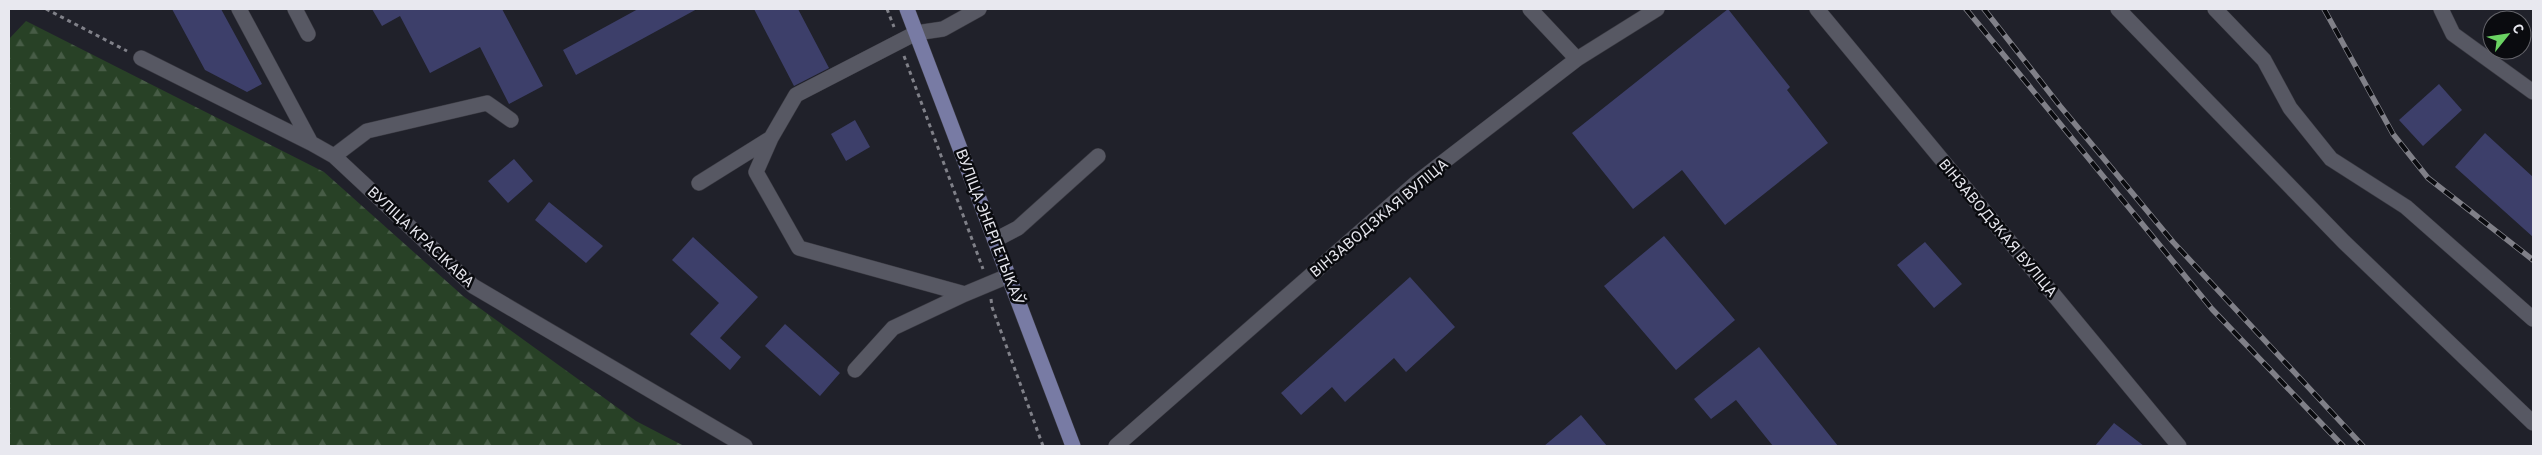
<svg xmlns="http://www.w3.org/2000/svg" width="2542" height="455" viewBox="0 0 2542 455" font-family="Overpass,sans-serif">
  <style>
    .forest { fill: url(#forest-firs) }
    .building { fill: #3d3f6a }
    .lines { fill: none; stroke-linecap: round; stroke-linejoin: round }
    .minor-casing { stroke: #3b3b43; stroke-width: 16 }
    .major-casing { stroke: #3b3b43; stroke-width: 16 }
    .path { stroke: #808189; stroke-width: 3; stroke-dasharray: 4 4; stroke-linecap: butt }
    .minor { stroke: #575863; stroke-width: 15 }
    .major { stroke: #787ba4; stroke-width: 15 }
    .rail-casing { stroke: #808088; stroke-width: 5.5 }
    .rail { stroke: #0a0b0f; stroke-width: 4; stroke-dasharray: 11; stroke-linecap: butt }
    .labels { text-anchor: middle; stroke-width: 5; stroke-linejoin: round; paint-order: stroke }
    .street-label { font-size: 15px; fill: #e8e8ef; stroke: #0a0b0f }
  </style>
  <defs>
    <pattern id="forest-firs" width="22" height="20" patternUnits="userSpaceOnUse" patternTransform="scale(1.25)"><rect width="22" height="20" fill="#284126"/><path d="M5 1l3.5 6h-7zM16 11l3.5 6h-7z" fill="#475c46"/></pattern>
  </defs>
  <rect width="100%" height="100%" fill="#20212a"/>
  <path class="forest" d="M26 21 324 172 463 296 636 421 684 446H9V39Z"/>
  <path class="building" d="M172 9H221L262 84 247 92 205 70Z
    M372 9H502L543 86 509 104 480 47 430 73 400 16 382 26Z
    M638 9H697L576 75 563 50Z
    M754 9H798L829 68 794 86Z
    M1728 9 1790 87 1787 90 1828 143 1725 225 1682 170 1633 209 1572 133Z
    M2439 84 2462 110 2423 146 2399 120Z
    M855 120 870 147 846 161 831 134Z
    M2485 133 2533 177V237L2455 167Z
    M514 159 533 181 508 203 488 181Z
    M549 202 603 246 586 263 535 220Z
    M1664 236 1735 320 1676 370 1604 286Z
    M693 237 758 297 720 338 741 357 730 370 690 334 719 303 672 260Z
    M1925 242 1962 284 1934 308 1897 265Z
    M1410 277 1455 327 1406 372 1394 358 1345 402 1332 387 1301 415 1281 393Z
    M785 324 840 373 820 396 765 346Z
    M1759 347 1838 446H1773L1736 400 1711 419 1694 399Z
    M1581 415 1607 446H1544Z
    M2114 423 2144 446H2095Z"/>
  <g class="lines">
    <defs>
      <path id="minor" d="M239 9 311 143 334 156 473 286 745 446
        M295 9 308 34
        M1530 9 1577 59
        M1817 9 2179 446
        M2118 9 2344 242 2533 423
        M2215 9 2264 60 2290 108 2331 159 2406 207 2533 319
        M2441 9 2453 34 2533 92
        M141 58 311 143
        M771 138 756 172 799 248 965 294 1008 276
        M334 156 367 131 487 103 511 120
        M699 183 771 138 796 95 916 33 943 29 979 9
        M995 240 1018 228 1098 156
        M855 370 893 328 965 294
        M1116 446 1416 183 1577 59 1657 9"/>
      <path id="major" d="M907 9 1073 446"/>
    </defs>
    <use href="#minor" class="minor-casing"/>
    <use href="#major" class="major-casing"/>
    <path class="path" d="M46 9 127 51
      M887 9 894 27
      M904 56 983 269
      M991 299 992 307 1043 446"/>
    <use href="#minor" class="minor"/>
    <use href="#major" class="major"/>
    <defs>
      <path id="rail" d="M1966 9 2212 309 2343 446
        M1984 9 2060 106 2173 242 2363 446
        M2324 9 2393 134 2428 178 2533 260"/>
    </defs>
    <use href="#rail" class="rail-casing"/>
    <use href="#rail" class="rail"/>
  </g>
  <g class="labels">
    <g class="street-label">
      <text transform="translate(1379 218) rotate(-40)" y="5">ВІНЗАВОДЗКАЯ ВУЛІЦА</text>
      <text transform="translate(990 227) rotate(69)" y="5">ВУЛІЦА ЭНЕРГЕТЫКАЎ</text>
      <text transform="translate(1998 228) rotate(50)" y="5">ВІНЗАВОДЗКАЯ ВУЛІЦА</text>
      <text transform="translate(421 237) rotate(43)" y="5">ВУЛІЦА КРАСІКАВА</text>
    </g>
  </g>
  <rect width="2542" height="455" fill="none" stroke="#e8e8ef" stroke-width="20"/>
  <g transform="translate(2507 35) rotate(60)"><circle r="24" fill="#0a0b0f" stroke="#636369"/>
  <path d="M0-4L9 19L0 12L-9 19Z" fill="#6bd363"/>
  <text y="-8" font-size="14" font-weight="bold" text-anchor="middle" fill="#e8e8ef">С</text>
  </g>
</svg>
